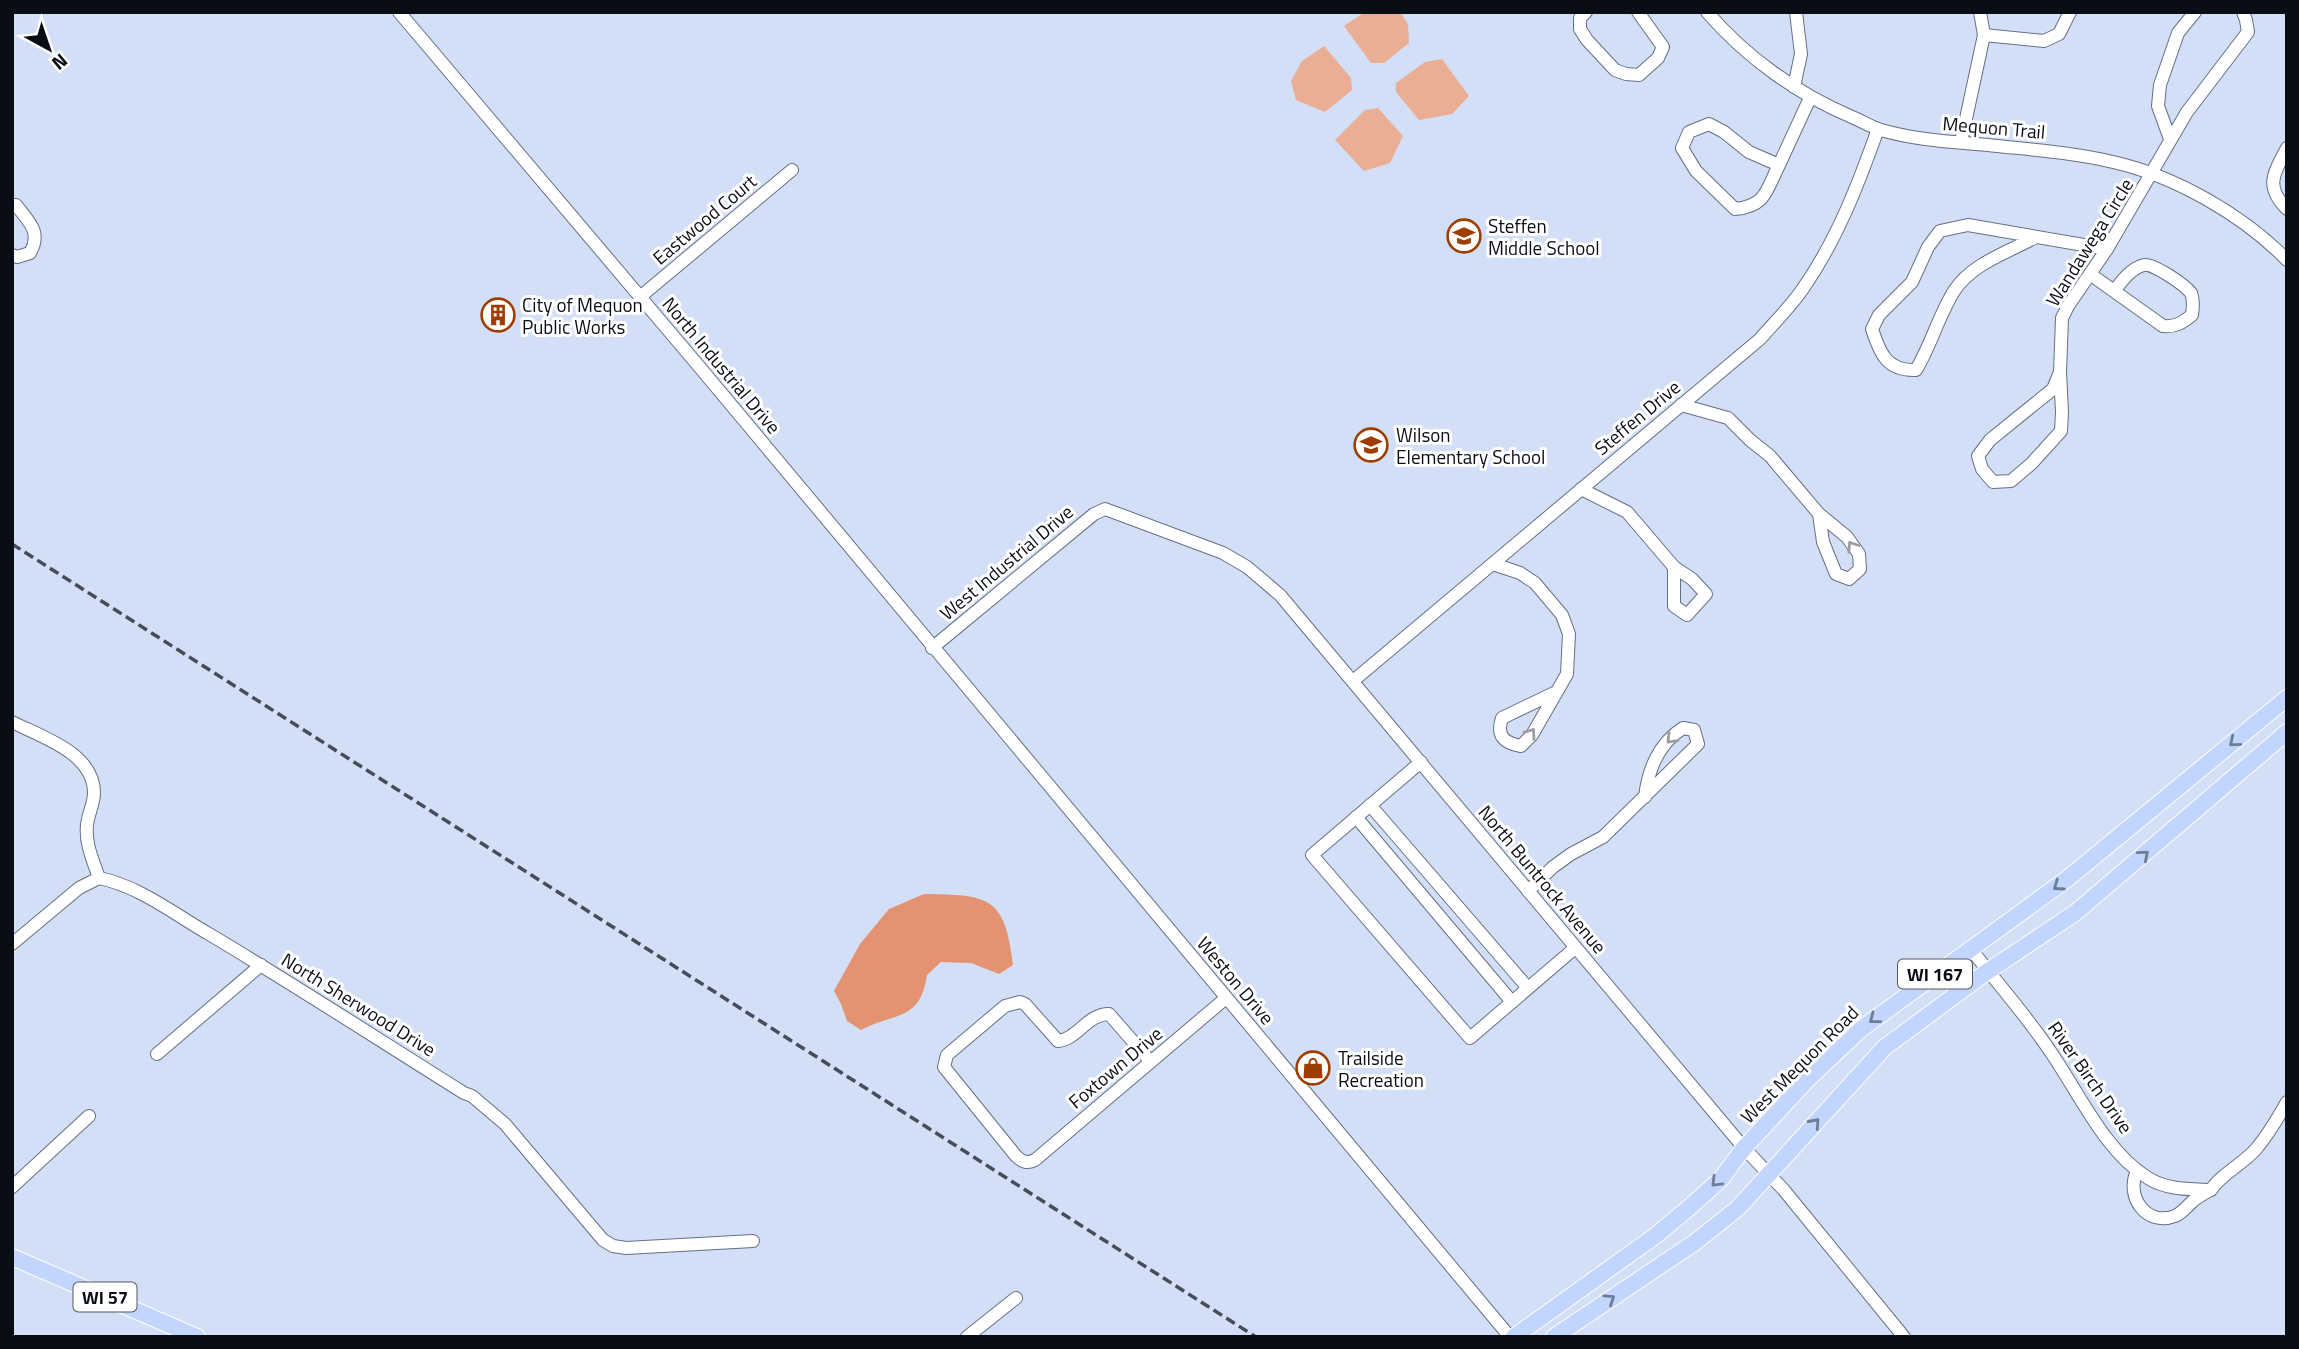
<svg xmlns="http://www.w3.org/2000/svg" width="2299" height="1349" font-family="'Titillium Web',sans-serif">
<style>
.grass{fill:#eaae95}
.water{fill:#e39371}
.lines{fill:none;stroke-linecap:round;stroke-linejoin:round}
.minor-casing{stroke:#657084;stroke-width:14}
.major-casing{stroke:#fff;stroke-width:18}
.minor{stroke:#fff;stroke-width:12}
.major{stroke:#c2d6fd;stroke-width:16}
.rail{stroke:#464c59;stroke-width:3.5;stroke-dasharray:10 5;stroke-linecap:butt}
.oneway{stroke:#9d9ea1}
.oneway2{stroke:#6f7c95}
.labels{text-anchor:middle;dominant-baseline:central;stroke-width:6;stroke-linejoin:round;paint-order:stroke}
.shield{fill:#fff;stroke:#53565b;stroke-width:2}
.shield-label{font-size:18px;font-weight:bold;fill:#090d15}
.street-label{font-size:19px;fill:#090d15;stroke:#fff}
.poi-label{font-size:19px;fill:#090d15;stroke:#fff;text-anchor:start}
</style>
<rect width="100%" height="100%" fill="#d2dff6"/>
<g class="grass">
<path d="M1365 12H1400L1408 24 1409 43 1384 63H1371L1344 26Z"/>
<path d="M1324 46 1351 78 1352 90 1325 112 1296 100 1291 81 1302 61Z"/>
<path d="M1442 59 1469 96 1452 114 1419 120 1396 92V83L1425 62Z"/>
<path d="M1378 108 1403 136 1390 163 1364 171 1335 140 1365 110Z"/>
</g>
<path class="water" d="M924 894C989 895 1005 896 1013 965L999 974 971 963 941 962 927 975C920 1022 895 1012 861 1030L847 1021 841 1004 834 991 860 944 889 909Z"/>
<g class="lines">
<defs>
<g id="minor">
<path d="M399 12 702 370 1510 1337"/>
<path d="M1586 12 1580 18V29L1587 40 1615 70 1626 74 1639 75 1658 58 1663 47 1638 12"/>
<path d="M1707 12C1746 57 1797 94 1852 117 1862 121 1871 127 1881 130 1919 141 1958 142 1997 146 2036 150 2075 153 2113 162 2175 176 2243 215 2287 260"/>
<path d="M1984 35 2044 41 2059 34 2070 12"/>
<path d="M1794 87 1801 54 1796 12"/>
<path d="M2170 139 2158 106 2160 85 2178 33 2195 12"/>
<path d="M1961 142 1984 35 1980 12"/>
<path d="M2287 148C2274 173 2264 186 2287 209"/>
<path d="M1779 165C1766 191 1766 206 1735 209L1696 171 1682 148 1689 132 1709 124 1724 132 1749 152 1779 165 1810 98"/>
<path d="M12 205H16C29 222 42 232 30 253L17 257 12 255"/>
<path d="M2036 237C2009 252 1972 263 1954 291 1939 315 1931 345 1916 370 1887 371 1880 354 1872 329L1879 315 1912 282 1928 247 1940 231 1968 225 2107 249"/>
<path d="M2090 274 2163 326C2176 327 2182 323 2192 315 2193 308 2194 300 2191 293 2185 285 2153 263 2144 265 2131 268 2122 281 2114 291"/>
<path d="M640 297 792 170"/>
<path d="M2060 372 2062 412 2061 431 2032 463 2011 481 1993 482 1982 469 1978 456 1990 440 2053 389 2060 372 2062 318 2068 306 2107 249 2187 112 2248 32 2246 20 2243 12"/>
<path d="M1681 405 1728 418 1750 440 1770 456 1819 514 1847 537 1859 554 1860 569 1849 579 1836 574 1823 542 1819 514"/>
<path d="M1581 489 1627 512 1674 567 1692 579 1706 594 1687 615 1674 606V567"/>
<path d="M1493 564 1520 573 1535 583 1562 615 1569 634 1567 674 1532 735 1521 746C1504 743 1496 736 1502 718L1554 693"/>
<path d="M932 648 1094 514 1105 509 1223 553 1247 567 1280 595 1744 1148 1783 1189 1904 1337"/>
<path d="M1353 681 1760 339C1774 323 1790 307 1802 290 1837 240 1858 185 1878 129"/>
<path d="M12 722C42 737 94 753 94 793 94 804 88 814 87 825 85 844 93 860 99 878 139 886 174 914 209 934 295 985 379 1040 464 1093L472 1096 505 1124 603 1240 613 1246 626 1248 753 1241"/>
<path d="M1421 762 1312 855 1470 1038 1575 948"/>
<path d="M1370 805 1528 988"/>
<path d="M1356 817 1512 1002"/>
<path d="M1528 891 1553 867 1571 854 1603 837 1698 744 1694 730 1683 728C1659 743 1648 770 1645 797"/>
<path d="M12 944 79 888 99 878"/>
<path d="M1971 949C1997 983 2026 1015 2050 1051 2078 1091 2105 1152 2148 1178 2167 1190 2189 1189 2211 1190 2220 1175 2243 1164 2256 1149 2268 1135 2278 1118 2287 1102"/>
<path d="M157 1054 261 965"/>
<path d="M1151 1062 1109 1014C1087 1014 1078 1039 1058 1041L1025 1004 1020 1002 1005 1006 947 1055 944 1067 1016 1156C1023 1162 1026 1164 1035 1160L1226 998"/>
<path d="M2137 1171C2125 1196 2146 1227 2175 1216 2182 1213 2186 1207 2192 1202 2197 1197 2204 1194 2210 1190"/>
<path d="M12 1187 89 1116"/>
<path d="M967 1337 1016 1298"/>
</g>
<g id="major">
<path d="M12 1257 197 1337"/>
<path d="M1514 1337 1655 1236 1691 1206 1721 1179 1744 1148 1806 1081 1861 1029 2067 879 2287 698"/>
<path d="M1554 1337 1694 1243 1738 1208 1885 1047 1988 971 2075 913 2287 732"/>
</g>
</defs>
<use href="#minor" class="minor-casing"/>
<use href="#major" class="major-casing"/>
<use href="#minor" class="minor"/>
<use href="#major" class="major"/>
<path class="rail" d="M12 544 1256 1337"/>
</g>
<defs><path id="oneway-chevron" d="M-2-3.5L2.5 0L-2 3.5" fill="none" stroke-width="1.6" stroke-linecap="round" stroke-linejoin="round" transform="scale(1.75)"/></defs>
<g class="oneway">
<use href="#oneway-chevron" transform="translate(1852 546) rotate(-124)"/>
<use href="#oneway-chevron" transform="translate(1531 733) rotate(-55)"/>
<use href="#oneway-chevron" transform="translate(1671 739) rotate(134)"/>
</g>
<g class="oneway2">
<use href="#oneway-chevron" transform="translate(2234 742) rotate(140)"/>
<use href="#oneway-chevron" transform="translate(2144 855) rotate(-41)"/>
<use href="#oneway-chevron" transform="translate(2058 886) rotate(145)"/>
<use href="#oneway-chevron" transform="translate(1874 1019) rotate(142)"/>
<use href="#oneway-chevron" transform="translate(1815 1123) rotate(-48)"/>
<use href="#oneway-chevron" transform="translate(1716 1182) rotate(135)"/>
<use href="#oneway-chevron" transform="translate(1610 1299) rotate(-34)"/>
</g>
<defs>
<symbol id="school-ring" viewBox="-11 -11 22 22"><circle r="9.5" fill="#fff" stroke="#9f3d00" stroke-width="1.5"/><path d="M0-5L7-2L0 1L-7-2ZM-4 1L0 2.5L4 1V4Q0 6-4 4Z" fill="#9f3d00"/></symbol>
<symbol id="building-ring" viewBox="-11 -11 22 22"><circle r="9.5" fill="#fff" stroke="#9f3d00" stroke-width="1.5"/><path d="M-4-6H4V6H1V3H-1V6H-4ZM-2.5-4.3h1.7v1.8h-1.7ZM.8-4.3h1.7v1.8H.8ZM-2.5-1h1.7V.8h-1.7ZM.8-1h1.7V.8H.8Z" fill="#9f3d00"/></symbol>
<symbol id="shop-ring" viewBox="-11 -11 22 22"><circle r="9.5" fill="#fff" stroke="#9f3d00" stroke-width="1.5"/><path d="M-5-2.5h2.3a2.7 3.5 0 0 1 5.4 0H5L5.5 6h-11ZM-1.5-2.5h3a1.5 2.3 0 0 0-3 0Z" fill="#9f3d00"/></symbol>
</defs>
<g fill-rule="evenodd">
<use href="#school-ring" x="1445" y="217" width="38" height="38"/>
<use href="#building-ring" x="479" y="296" width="38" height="38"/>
<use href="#school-ring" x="1352" y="426" width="38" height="38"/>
<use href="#shop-ring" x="1294" y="1049" width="38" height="38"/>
</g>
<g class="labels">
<g class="shield">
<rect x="1898" y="959.5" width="74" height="29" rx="5"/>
<rect x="73.5" y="1282.5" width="63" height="29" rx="5"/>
</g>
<g class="shield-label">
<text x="1935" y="974">WI 167</text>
<text x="105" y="1297">WI 57</text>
</g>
<g class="street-label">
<text transform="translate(1994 127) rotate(5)">Mequon Trail</text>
<text transform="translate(704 219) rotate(-40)">Eastwood Court</text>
<text transform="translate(2089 242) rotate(-58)">Wandawega Circle</text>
<text transform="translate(722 365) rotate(50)">North Industrial Drive</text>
<text transform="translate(1637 417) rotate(-40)">Steffen Drive</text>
<text transform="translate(1006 562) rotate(-40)">West Industrial Drive</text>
<text transform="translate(1543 879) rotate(50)">North Buntrock Avenue</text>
<text transform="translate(1236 980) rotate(50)">Weston Drive</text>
<text transform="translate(359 1004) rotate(32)">North Sherwood Drive</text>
<text transform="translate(1799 1064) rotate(-45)">West Mequon Road</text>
<text transform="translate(1115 1067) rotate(-40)">Foxtown Drive</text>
<text transform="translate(2091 1077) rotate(55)">River Birch Drive</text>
</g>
<g class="poi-label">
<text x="1488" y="225">Steffen<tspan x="1488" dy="22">Middle School</tspan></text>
<text x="522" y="304">City of Mequon<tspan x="522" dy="22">Public Works</tspan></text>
<text x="1396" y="434">Wilson<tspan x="1396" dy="22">Elementary School</tspan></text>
<text x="1338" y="1057">Trailside<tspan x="1338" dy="22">Recreation</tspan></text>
</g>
</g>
<rect width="2299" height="1349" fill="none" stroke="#090d15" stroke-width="28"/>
<g transform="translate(49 49) rotate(140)" stroke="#ffffff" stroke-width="5" paint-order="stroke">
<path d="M0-5L12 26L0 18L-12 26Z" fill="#090d15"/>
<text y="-10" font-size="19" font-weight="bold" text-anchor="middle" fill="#090d15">N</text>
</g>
</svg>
